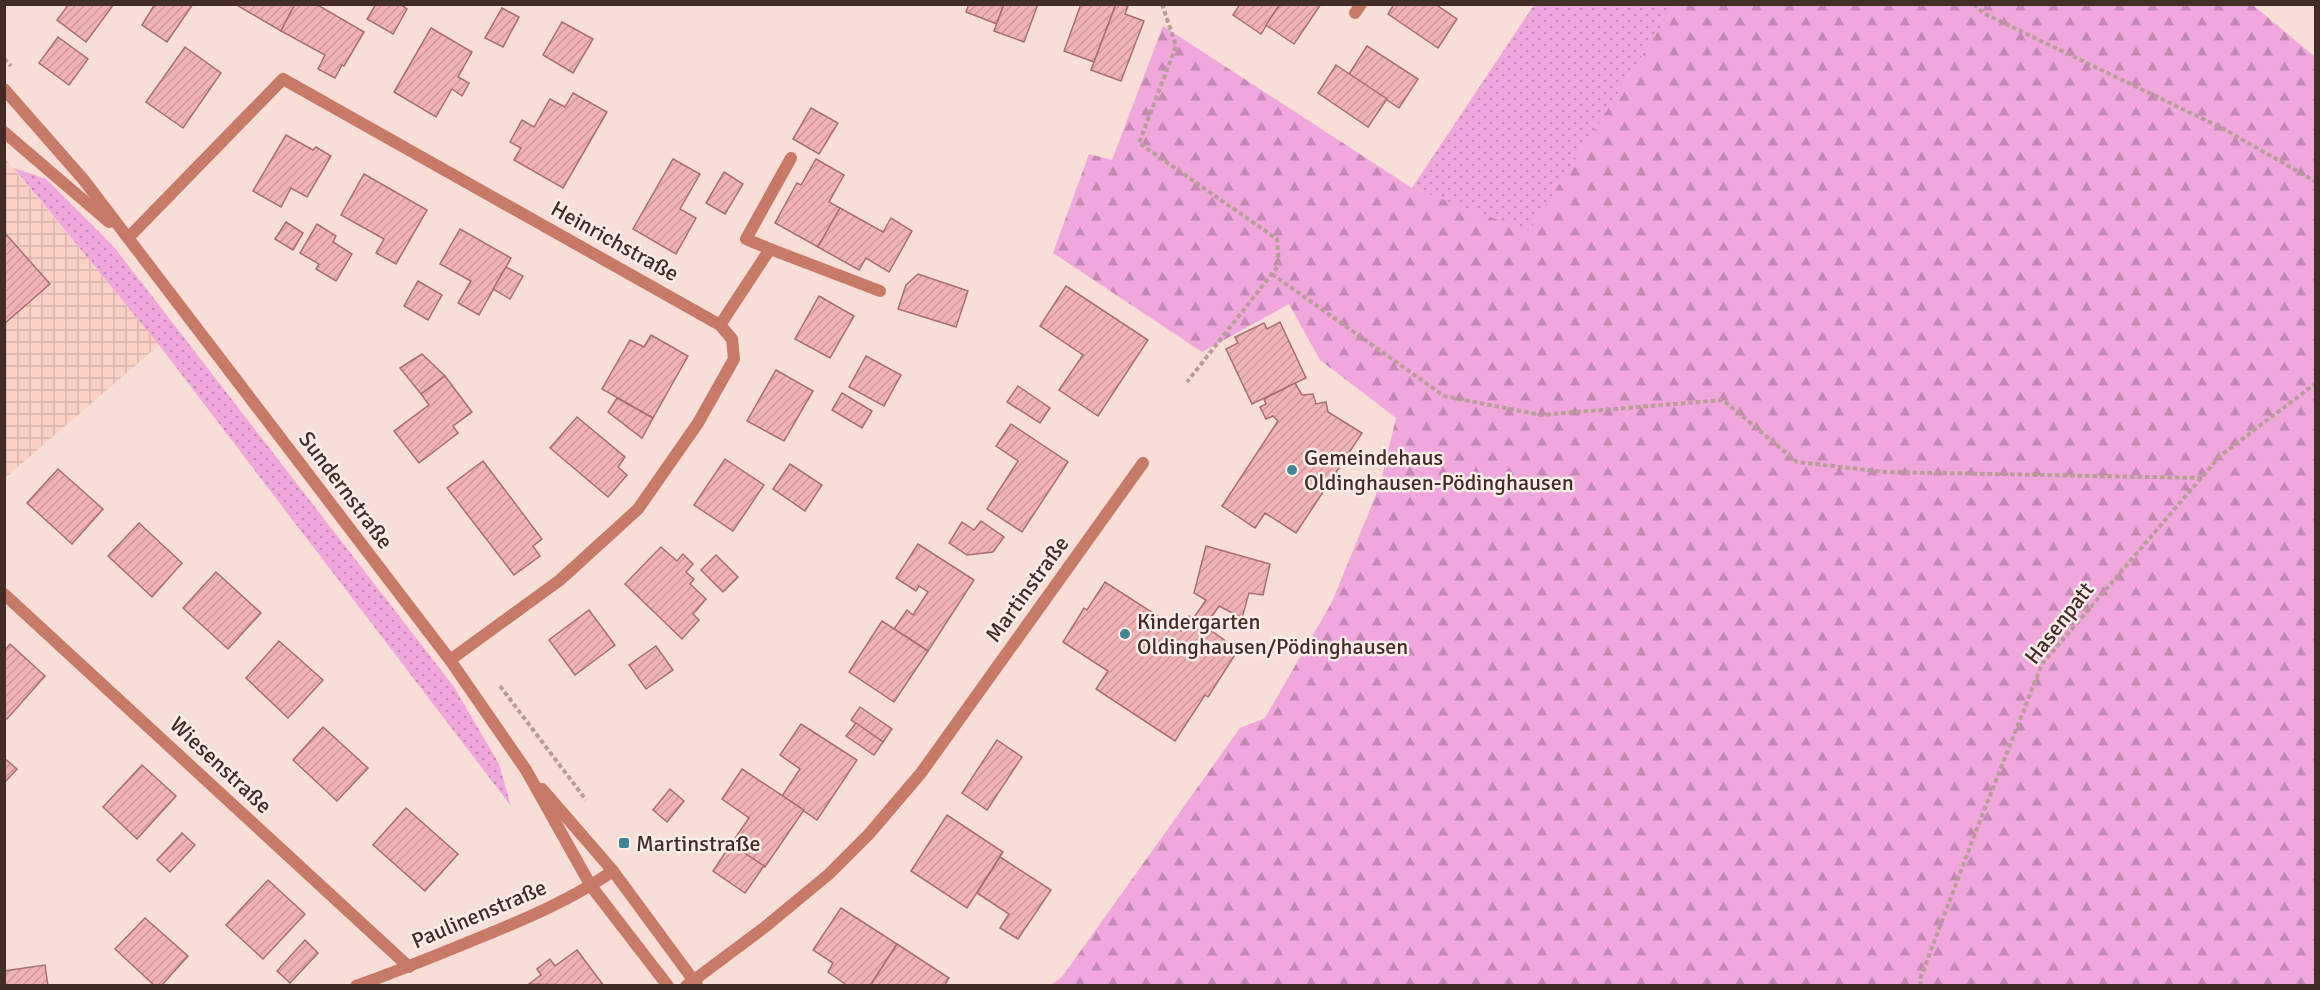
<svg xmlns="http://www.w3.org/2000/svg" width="2320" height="990" font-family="Signika,sans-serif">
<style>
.industrial{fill:url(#industrial-grid)}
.grass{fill:url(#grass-dots)}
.forest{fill:url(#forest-firs)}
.building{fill:url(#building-hatch);stroke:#a76e71;stroke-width:1.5}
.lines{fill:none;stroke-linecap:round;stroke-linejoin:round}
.path{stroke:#b69d97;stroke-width:4;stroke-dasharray:4.5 3;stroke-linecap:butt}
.service{stroke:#c77a66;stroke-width:12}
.minor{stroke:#c77a66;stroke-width:12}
.poi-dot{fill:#428595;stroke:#fbeeeb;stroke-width:2}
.labels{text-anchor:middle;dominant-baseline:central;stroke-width:5;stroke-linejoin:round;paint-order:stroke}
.street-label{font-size:22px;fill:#432c26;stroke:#fbeeeb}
.poi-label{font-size:22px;fill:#432c26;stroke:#fbeeeb;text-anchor:start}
</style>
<defs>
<pattern id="industrial-grid" width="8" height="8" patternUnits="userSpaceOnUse" patternTransform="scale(1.5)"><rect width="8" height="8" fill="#fbd1c6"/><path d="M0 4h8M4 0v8" fill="none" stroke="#d8b4aa"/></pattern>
<pattern id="grass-dots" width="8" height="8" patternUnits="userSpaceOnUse" patternTransform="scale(1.5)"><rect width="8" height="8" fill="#f0a7de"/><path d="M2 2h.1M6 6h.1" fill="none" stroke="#c488b4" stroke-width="1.8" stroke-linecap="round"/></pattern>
<pattern id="forest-firs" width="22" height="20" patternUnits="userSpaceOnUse" patternTransform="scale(1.5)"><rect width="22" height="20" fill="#f0a7de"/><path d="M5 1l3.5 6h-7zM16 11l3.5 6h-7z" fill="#c488b4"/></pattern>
<pattern id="building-hatch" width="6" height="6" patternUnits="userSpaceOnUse" patternTransform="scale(1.5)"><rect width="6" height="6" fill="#f0b2b4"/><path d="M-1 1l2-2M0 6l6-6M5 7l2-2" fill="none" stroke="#cf999b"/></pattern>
</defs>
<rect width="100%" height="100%" fill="#f7ded7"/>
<path class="industrial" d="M4 157 159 345 5 478H4Z"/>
<g class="grass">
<path d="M1534 5H1675L1529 232 1412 188Z"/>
<path d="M14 168 46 179 114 247 454 687 499 764 511 806 159 345Z"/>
</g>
<path class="forest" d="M1675 5H2253L2315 57V985H1050L1062 977 1240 728 1265 718 1332 602 1380 485 1396 418 1320 360 1289 304 1202 352 1053 253 1089 154 1112 160 1163 26 1412 188 1529 231Z"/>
<g class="building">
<path d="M69 4H114L86 42 57 20Z"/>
<path d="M155 4H193L167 42 142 25Z"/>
<path d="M235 4H295L281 31Z"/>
<path d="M295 4H316L364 32 344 66 342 65 335 78 318 69 325 55 281 31Z"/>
<path d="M376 4H400L407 9 393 34 367 19Z"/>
<path d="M969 4H1004L997 24 966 12Z"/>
<path d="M1004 4H1038L1024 42 994 31Z"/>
<path d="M1081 4H1116L1094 62 1064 51Z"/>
<path d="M1116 4 1128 6 1125 14 1144 21 1121 81 1091 70Z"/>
<path d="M1240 4H1280L1261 34 1233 15Z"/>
<path d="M1280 4H1321L1294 44 1266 25Z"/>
<path d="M1394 4H1435L1457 19 1438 48 1388 14Z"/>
<path d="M502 8 519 17 503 47 485 38Z"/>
<path d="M562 22 593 39 573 73 543 55Z"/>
<path d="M431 28 472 52 458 77 469 83 462 96 452 89 436 117 394 92Z"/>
<path d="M58 37 88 59 69 85 39 63Z"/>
<path d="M1367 46 1418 79 1399 108 1349 74Z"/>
<path d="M185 47 221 73 183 128 146 102Z"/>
<path d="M1336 65 1387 99 1368 127 1318 93Z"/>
<path d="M573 93 607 112 563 188 514 160 521 148 510 142 522 120 534 127 550 99 565 107Z"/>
<path d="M811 108 838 123 819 154 793 139Z"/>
<path d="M286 135 313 150 316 147 331 156 307 197 291 188 281 207 253 191Z"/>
<path d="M673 159 700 174 680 209 696 218 676 254 633 229Z"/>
<path d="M816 159 844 175 829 202 840 208 818 247 775 223 797 183 801 185Z"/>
<path d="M724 172 743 184 725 214 706 203Z"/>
<path d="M364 174 427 210 396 264 376 253 384 239 341 215Z"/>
<path d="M840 208 883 232 891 218 912 231 889 272 866 258 859 270 818 247Z"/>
<path d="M286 222 303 233 293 250 275 239Z"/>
<path d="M317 224 336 236 333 242 352 254 336 281 316 269 319 264 300 253Z"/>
<path d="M460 229 511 258 479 315 458 303 471 281 440 264Z"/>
<path d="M4 232 50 284 4 324Z"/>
<path d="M506 267 523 276 510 299 493 289Z"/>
<path d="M918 274 968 291 956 327 898 309 906 285Z"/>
<path d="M418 281 442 295 428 320 404 306Z"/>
<path d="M1066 286 1148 340 1098 416 1059 390 1083 355 1040 326Z"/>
<path d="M819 296 854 316 830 358 795 339Z"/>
<path d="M1280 322 1306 378 1252 404 1226 349 1238 343 1235 337 1264 323 1267 329Z"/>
<path d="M651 335 688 356 653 418 602 389 630 340 644 347Z"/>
<path d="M422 354 445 376 421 394 400 368Z"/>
<path d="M866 356 901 375 884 406 849 387Z"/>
<path d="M776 370 813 391 784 441 747 421Z"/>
<path d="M445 376 472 412 453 426 458 433 419 463 394 431 429 405 421 394Z"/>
<path d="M1295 383 1302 395 1313 394 1316 404 1326 402 1328 412 1362 433 1296 533 1265 513 1255 528 1222 506 1278 421 1273 416 1266 419 1260 407 1266 404 1264 399Z"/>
<path d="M1018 386 1050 408 1040 423 1007 402Z"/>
<path d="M842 393 872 411 862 428 832 410Z"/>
<path d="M617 398 653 418 642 438 608 412Z"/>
<path d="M577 417 625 457 618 467 627 475 608 497 550 448Z"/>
<path d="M1011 424 1068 462 1022 532 987 509 1018 461 996 446Z"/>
<path d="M725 459 764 485 733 531 694 505Z"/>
<path d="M483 461 542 539 533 546 540 556 514 575 447 488Z"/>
<path d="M790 464 822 485 805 511 773 489Z"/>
<path d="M58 469 103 509 72 544 27 503Z"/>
<path d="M981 521 1004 537 993 552 967 555 949 543 962 522 974 530Z"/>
<path d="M139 523 182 563 152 597 108 556Z"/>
<path d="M918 544 974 580 928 651 894 629 907 610 913 615 928 592 919 586 916 591 896 578Z"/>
<path d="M1206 546 1270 564 1263 595 1249 593 1242 618 1219 606 1205 626 1238 650 1208 697 1205 695 1175 741 1096 689 1108 671 1063 642 1084 608 1087 610 1105 582 1181 631 1189 616 1193 619 1206 600 1194 593Z"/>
<path d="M661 547 677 561 683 554 693 564 686 572 694 579 690 584 706 599 693 614 699 620 682 639 625 584Z"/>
<path d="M716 555 738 577 723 592 701 570Z"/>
<path d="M216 572 261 613 228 649 183 608Z"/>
<path d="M589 610 615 645 575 675 549 640Z"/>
<path d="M882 621 928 651 894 702 849 672Z"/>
<path d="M279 641 323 680 288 718 246 678Z"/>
<path d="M10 644 45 676 7 719 4 718V651Z"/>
<path d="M656 646 673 670 646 689 629 665Z"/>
<path d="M860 707 892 729 883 742 851 720Z"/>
<path d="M856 723 883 742 874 755 846 736Z"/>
<path d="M801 724 857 760 817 820 782 796 800 769 780 755Z"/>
<path d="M323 727 368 768 337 801 293 760Z"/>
<path d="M997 740 1022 757 987 810 962 793Z"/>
<path d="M4 758 17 769 4 783Z"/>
<path d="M142 765 176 796 137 839 103 807Z"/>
<path d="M742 769 804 810 765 867 731 844 749 818 722 799Z"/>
<path d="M670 789 684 801 667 822 653 810Z"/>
<path d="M406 808 458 854 425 891 373 845Z"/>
<path d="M947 815 1003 852 967 908 911 871Z"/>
<path d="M182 833 195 845 170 872 157 860Z"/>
<path d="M731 844 764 866 745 893 713 871Z"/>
<path d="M1000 857 1051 890 1018 939 1000 928 1009 914 977 893Z"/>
<path d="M268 880 305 914 263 959 226 925Z"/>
<path d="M841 908 897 944 870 986H848L828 972 833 963 813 950Z"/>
<path d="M145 918 188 956 161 986H155L115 949Z"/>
<path d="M305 940 318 953 290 983 277 971Z"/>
<path d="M897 944 949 978 944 986H870Z"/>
<path d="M577 950 604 986 529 984 541 975 537 969 550 959 555 966Z"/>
<path d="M45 965 48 986H4V971Z"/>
</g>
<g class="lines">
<g class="path">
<path d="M1162 4 1176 46 1139 143 1277 239 1279 265 1187 382"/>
<path d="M1974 4 1983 13 2224 129 2316 182"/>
<path d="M4 59 11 66"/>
<path d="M1272 274 1444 396 1541 415 1723 400 1797 462 1885 472 2202 478"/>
<path d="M500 686 586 800"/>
<path d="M1921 986 1920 979 1976 831 2042 664 2220 456 2316 383"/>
</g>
<g class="service">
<path d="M770 249 746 239 791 158"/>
<path d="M720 325 770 249 880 291"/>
</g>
<g class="minor">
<path d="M1355 13 1361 4"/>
<path d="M4 89 83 179 450 660 526 770 591 886 668 986"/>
<path d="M4 132 109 222"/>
<path d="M128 238 283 79 720 325 732 339 734 359 698 423 638 509 560 580 450 660"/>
<path d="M4 594 409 967"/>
<path d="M542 789 613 871 697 985"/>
<path d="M356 986C398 971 440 954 481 937 528 918 572 899 613 871"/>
<path d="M686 986 765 927 829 874 869 834 921 773 1143 463"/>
</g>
</g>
<g class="poi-dot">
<circle cx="1292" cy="470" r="6"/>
<circle cx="1125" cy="634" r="6"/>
<rect x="618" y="837" width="12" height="12" rx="3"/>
</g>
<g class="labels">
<g class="street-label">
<text transform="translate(615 241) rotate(29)">Heinrichstraße</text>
<text transform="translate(346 490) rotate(53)">Sundernstraße</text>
<text transform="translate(1027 589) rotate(-54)">Martinstraße</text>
<text transform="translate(2059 623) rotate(-52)">Hasenpatt</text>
<text transform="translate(221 765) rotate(43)">Wiesenstraße</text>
<text transform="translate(479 914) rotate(-23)">Paulinenstraße</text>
</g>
<g class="poi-label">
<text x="1304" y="457">Gemeindehaus<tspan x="1304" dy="25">Oldinghausen-Pödinghausen</tspan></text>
<text x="1137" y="621">Kindergarten<tspan x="1137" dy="25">Oldinghausen/Pödinghausen</tspan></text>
<text x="636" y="843">Martinstraße</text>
</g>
</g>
<rect width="2320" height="990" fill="none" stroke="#432c26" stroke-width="12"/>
</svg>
